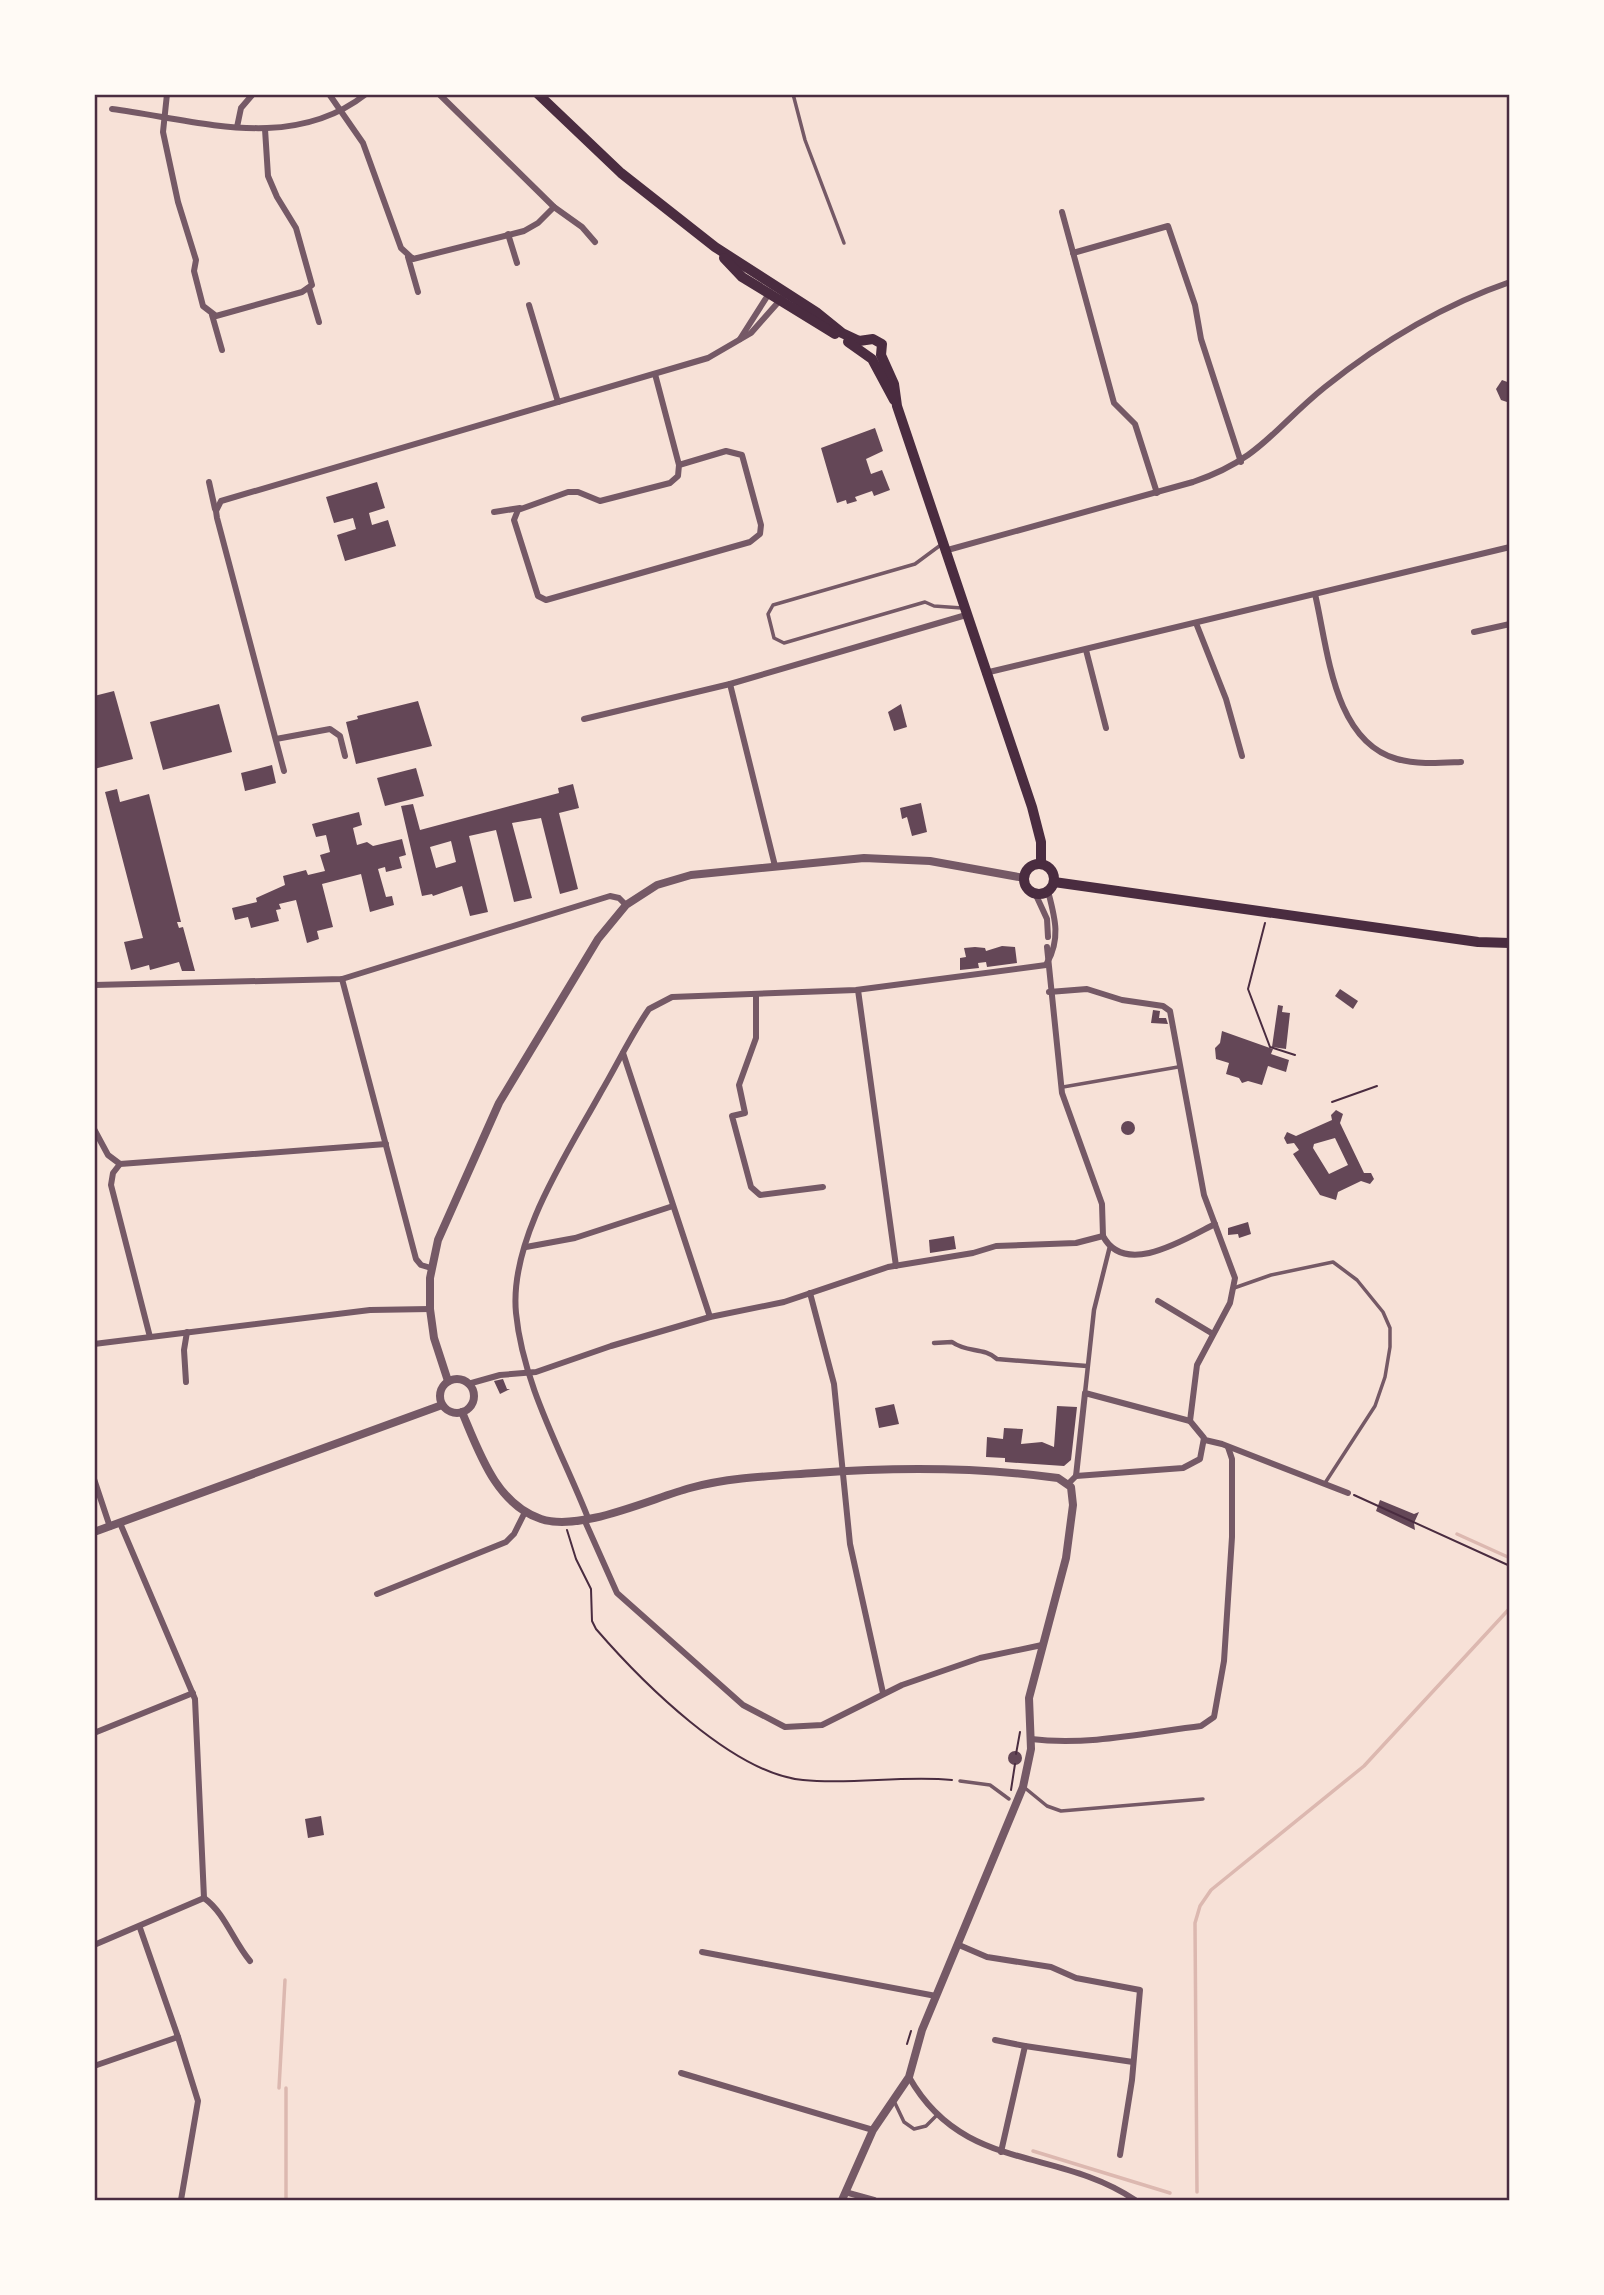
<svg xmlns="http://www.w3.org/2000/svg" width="1604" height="2295" font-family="'Fira Sans',sans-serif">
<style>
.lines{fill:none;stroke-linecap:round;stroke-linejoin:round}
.stream{stroke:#dcb8b0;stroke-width:3.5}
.building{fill:#644757;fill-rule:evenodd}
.path{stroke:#4a2c40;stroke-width:2}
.service{stroke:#755966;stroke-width:3.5}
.pedestrian{stroke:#755966;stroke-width:4.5}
.minor{stroke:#755966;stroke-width:6}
.tertiary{stroke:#755966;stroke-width:8}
.primary{stroke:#4a2c40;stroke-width:10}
.neatline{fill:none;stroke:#4a2c40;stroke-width:2.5}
</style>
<rect width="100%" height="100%" fill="#f7e1d7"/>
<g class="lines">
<g class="stream">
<path d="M1457 1534 1510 1558"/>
<path d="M279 2088 285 1980"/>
<path d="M1033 2151 1170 2193"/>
<path d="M1197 2192 1195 1923 1200 1906 1211 1890 1364 1766 1510 1608"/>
<path d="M286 2200V2088"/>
</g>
</g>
<g class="building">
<path d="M1502 380 1510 383V403L1501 400 1496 389Z"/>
<path d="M875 428 883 451 866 459 871 474 882 470 890 490 874 496 872 491 855 497 857 501 847 504 846 500 837 503 821 448Z"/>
<path d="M377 482 385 508 369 513 372 525 388 520 396 546 345 561 337 535 356 529 353 518 334 523 326 497Z"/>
<path d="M114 691 133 759 94 769V696Z"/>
<path d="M418 701 432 746 356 764 346 722 358 719 357 716Z"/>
<path d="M219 704 232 752 163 770 150 722Z"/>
<path d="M901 704 907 727 894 731 888 712Z"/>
<path d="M272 765 276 783 245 791 241 773Z"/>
<path d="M416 768 424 796 385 806 377 778Z"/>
<path d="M573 784 579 808 559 813 578 889 560 894 541 818 512 823 532 898 514 902 496 830 469 836 488 912 470 916 462 886 433 896 432 894 422 896 401 806 413 804 420 830 559 793 558 788ZM451 841 456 862 436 868 430 847Z"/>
<path d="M117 789 120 802 149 794 181 922H177L179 928 183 927 195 971H182L179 962 150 970 149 965 131 970 124 942 143 938 105 792Z"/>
<path d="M921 803 927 832 912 836 907 817 902 819 900 808Z"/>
<path d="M359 812 362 825 353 828 357 845 367 842 373 846 402 839 406 855 399 857 402 868 386 872 385 867 378 869 386 897 392 896 394 905 370 912 361 874 322 884 333 927 317 931 319 939 307 943 296 900 279 904 281 909 276 910 279 921 251 928 248 917 235 920 232 908 257 902 256 898 285 885 283 876 306 870 308 875 325 871 320 855 330 852 326 835 316 837 312 824Z"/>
<path d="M1002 946 1015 947 1017 963 987 967 986 962 978 963 979 968 960 970V958L966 957 964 948 975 947 985 948 986 951Z"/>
<path d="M1340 989 1358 1001 1353 1009 1335 996Z"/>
<path d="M1278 1005 1283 1006 1282 1012 1290 1013 1286 1049 1272 1047Z"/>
<path d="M1153 1010 1160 1011 1159 1018H1166L1168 1024 1151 1023Z"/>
<path d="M1222 1031 1273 1049 1271 1054 1289 1060 1286 1072 1268 1066 1262 1085 1248 1081 1242 1083 1239 1078 1226 1074 1229 1063 1216 1059 1215 1048 1220 1043Z"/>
<path d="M1336 1110 1343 1114 1340 1123 1364 1173H1371L1374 1179 1370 1184 1361 1181 1338 1192 1336 1200 1320 1195 1293 1154 1299 1150 1294 1143 1287 1144 1284 1138 1287 1132 1296 1136 1332 1120 1331 1115ZM1335 1138 1348 1165 1329 1174 1313 1148 1314 1144Z"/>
<circle cx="1128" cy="1128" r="7"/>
<path d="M1248 1222 1251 1234 1239 1238 1238 1234 1228 1235V1228Z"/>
<path d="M954 1236 956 1249 930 1253 929 1240Z"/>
<path d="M503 1379 507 1389H510L500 1394 494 1381Z"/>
<path d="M894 1404 899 1424 879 1428 875 1408Z"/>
<path d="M1057 1406 1077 1407 1071 1460 1064 1466 1005 1462V1458L986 1457 987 1437 1003 1439 1004 1428 1023 1429 1021 1444 1042 1442 1054 1447Z"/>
<path d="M1380 1500 1414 1514 1419 1512 1414 1523 1415 1530 1376 1511Z"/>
<circle cx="1015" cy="1758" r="7"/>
<path d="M321 1816 324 1835 308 1838 305 1819Z"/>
</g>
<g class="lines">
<g class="path">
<path d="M1265 923 1248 989 1270 1047 1295 1055"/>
<path d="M1332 1102 1377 1086"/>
<path d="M1354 1495 1510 1566"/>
<path d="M567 1530 576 1559 591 1589 592 1621 596 1629C641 1681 733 1774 803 1780 852 1785 903 1775 952 1780"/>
<path d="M1016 1754 1020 1732"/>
<path d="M1011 1790 1015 1764"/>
<path d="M907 2044 911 2031"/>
</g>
<g class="service">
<path d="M793 94 805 140 844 243"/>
<path d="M942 544 915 564 773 605 768 614 774 638 784 643 925 602 934 606 962 608"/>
<path d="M1063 1087 1178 1067"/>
<path d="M1234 1288 1271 1275 1333 1262 1357 1280 1383 1312 1390 1328V1347L1385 1377 1375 1406 1325 1483"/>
<path d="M960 1781 990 1785 1009 1799"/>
<path d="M1025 1788 1047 1806 1061 1811 1203 1799"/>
<path d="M895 2103 904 2122 914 2129 926 2126 937 2115"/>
</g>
<g class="pedestrian">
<path d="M934 1343 952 1342C967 1353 984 1347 997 1359L1087 1366"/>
<path d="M1085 1393 1094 1310 1110 1246"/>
</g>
<g class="minor">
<path d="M167 94 163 132 178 202 196 260 194 271 203 306 216 316 302 292 312 285 296 228 277 197 268 176 265 129"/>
<path d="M329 94 363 143 401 248 413 259 524 231 538 223 554 207 439 94"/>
<path d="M112 109C197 120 291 153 366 94"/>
<path d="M237 127 241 108 253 94"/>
<path d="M554 207 582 227 595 242"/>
<path d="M1062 212 1114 403 1135 424 1157 493"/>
<path d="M508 234 517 263"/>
<path d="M1073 253 1168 226 1195 305 1201 339 1241 462"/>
<path d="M408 257 418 292"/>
<path d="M309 288 319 322"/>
<path d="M529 305 558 402"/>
<path d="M212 315 222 350"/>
<path d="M740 339 770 292"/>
<path d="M655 374 679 465 726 451 742 455 761 525 760 534 750 542 546 600 538 596 514 520 518 510 568 492H578L600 501 670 483 678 476 679 465"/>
<path d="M209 482 215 509"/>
<path d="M494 512 520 508"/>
<path d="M944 551 1193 482C1261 459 1274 428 1325 387 1380 343 1443 305 1510 282"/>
<path d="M1315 594C1328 649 1333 741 1397 759 1418 765 1440 763 1461 762"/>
<path d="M1196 623 1226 699 1242 756"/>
<path d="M1474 632 1510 624"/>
<path d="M1086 650 1106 728"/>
<path d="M985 673 1510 547"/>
<path d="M730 684 966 615"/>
<path d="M584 719 730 684 775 866"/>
<path d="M276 739 330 729 340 736 345 756"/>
<path d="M284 771 217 518 216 511 221 501 708 358 751 333 782 298"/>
<path d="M1035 893 1047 919 1048 937"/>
<path d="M1047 947 1062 1093 1102 1204 1103 1236"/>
<path d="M1047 963C1061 938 1055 918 1048 891"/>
<path d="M342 979 416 1259 421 1265 431 1268"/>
<path d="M94 985 342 979 610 896 619 898 626 905"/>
<path d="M858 990 896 1266"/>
<path d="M1049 992 1087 989 1122 1000 1163 1006 1170 1011 1204 1195 1235 1278 1230 1303 1197 1365 1190 1421 1204 1438 1200 1459 1183 1468 1076 1476"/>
<path d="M756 995V1038L739 1085 745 1113 732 1116 751 1187 760 1195 823 1187"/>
<path d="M623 1053 710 1317"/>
<path d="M94 1129 108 1155 120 1164"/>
<path d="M1103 1236C1125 1278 1187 1238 1215 1224"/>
<path d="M526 1247 575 1238 673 1206"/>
<path d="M810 1293 834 1384 850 1544 883 1693"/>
<path d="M1158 1301 1213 1334"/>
<path d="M150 1337 111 1185 113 1173 120 1164 386 1144"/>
<path d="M94 1344 370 1310 430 1309"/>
<path d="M186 1382 184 1350 187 1332"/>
<path d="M468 1384 500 1375 536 1372 611 1346 710 1317 784 1302 888 1267 973 1253 996 1246 1076 1243 1103 1236"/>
<path d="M1205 1440 1222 1444 1348 1493"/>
<path d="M94 1479 110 1527"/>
<path d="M1068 1484 1076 1476 1085 1393 1190 1421"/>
<path d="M588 1518C562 1452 523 1385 516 1313 509 1240 567 1154 601 1092 617 1065 631 1035 649 1009L672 997 856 990 1046 965"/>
<path d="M584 1519 617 1593 743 1705 785 1727 822 1725 902 1685 980 1658 1042 1645"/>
<path d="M120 1523 195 1699 204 1898C225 1913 233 1941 250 1961"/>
<path d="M377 1594 506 1542 514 1534 525 1512"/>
<path d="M94 1733 193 1693"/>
<path d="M1031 1739C1087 1746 1145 1733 1201 1726L1214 1717 1224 1661 1232 1537V1459L1228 1447"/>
<path d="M94 1945 204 1898"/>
<path d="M959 1945 987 1957 1051 1967 1076 1978 1140 1990 1132 2080 1120 2155"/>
<path d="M702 1952 936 1996"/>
<path d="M178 2037 198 2101 181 2200"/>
<path d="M995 2040 1025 2046 1001 2152"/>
<path d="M1025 2046 1133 2062"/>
<path d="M94 2066 178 2037 140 1928"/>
<path d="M681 2073 873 2130"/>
<path d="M909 2077C963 2173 1057 2147 1135 2200"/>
<path d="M845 2192 874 2200"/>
</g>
<g class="tertiary">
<circle cx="457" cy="1396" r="17"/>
<path d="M448 1381 434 1338 430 1309V1278L438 1240 499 1103 598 939 626 905 657 885 691 875 864 858 930 861 1024 878"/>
<path d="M462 1412C479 1452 496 1504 541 1519 580 1532 650 1499 690 1488 731 1477 773 1476 815 1473 896 1467 978 1467 1058 1478L1071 1487 1073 1505 1066 1558 1029 1698 1031 1749 1023 1787 922 2030 909 2077 873 2130 842 2200"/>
<path d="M94 1532 442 1405"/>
</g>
<g class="primary">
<path d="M538 94 621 173 715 247 816 312 842 333 859 341 873 339 882 344 881 355 894 384 897 406 1032 807 1041 842V864"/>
<path d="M724 258 742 277 835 334"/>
<path d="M848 342 872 359 894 400"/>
<circle cx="1039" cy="879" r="15"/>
<path d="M1054 882 1478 942 1510 943"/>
</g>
</g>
<rect width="1604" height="2295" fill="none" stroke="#fffaf5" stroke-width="192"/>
<rect x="96" y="96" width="1412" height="2103" class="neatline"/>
</svg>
